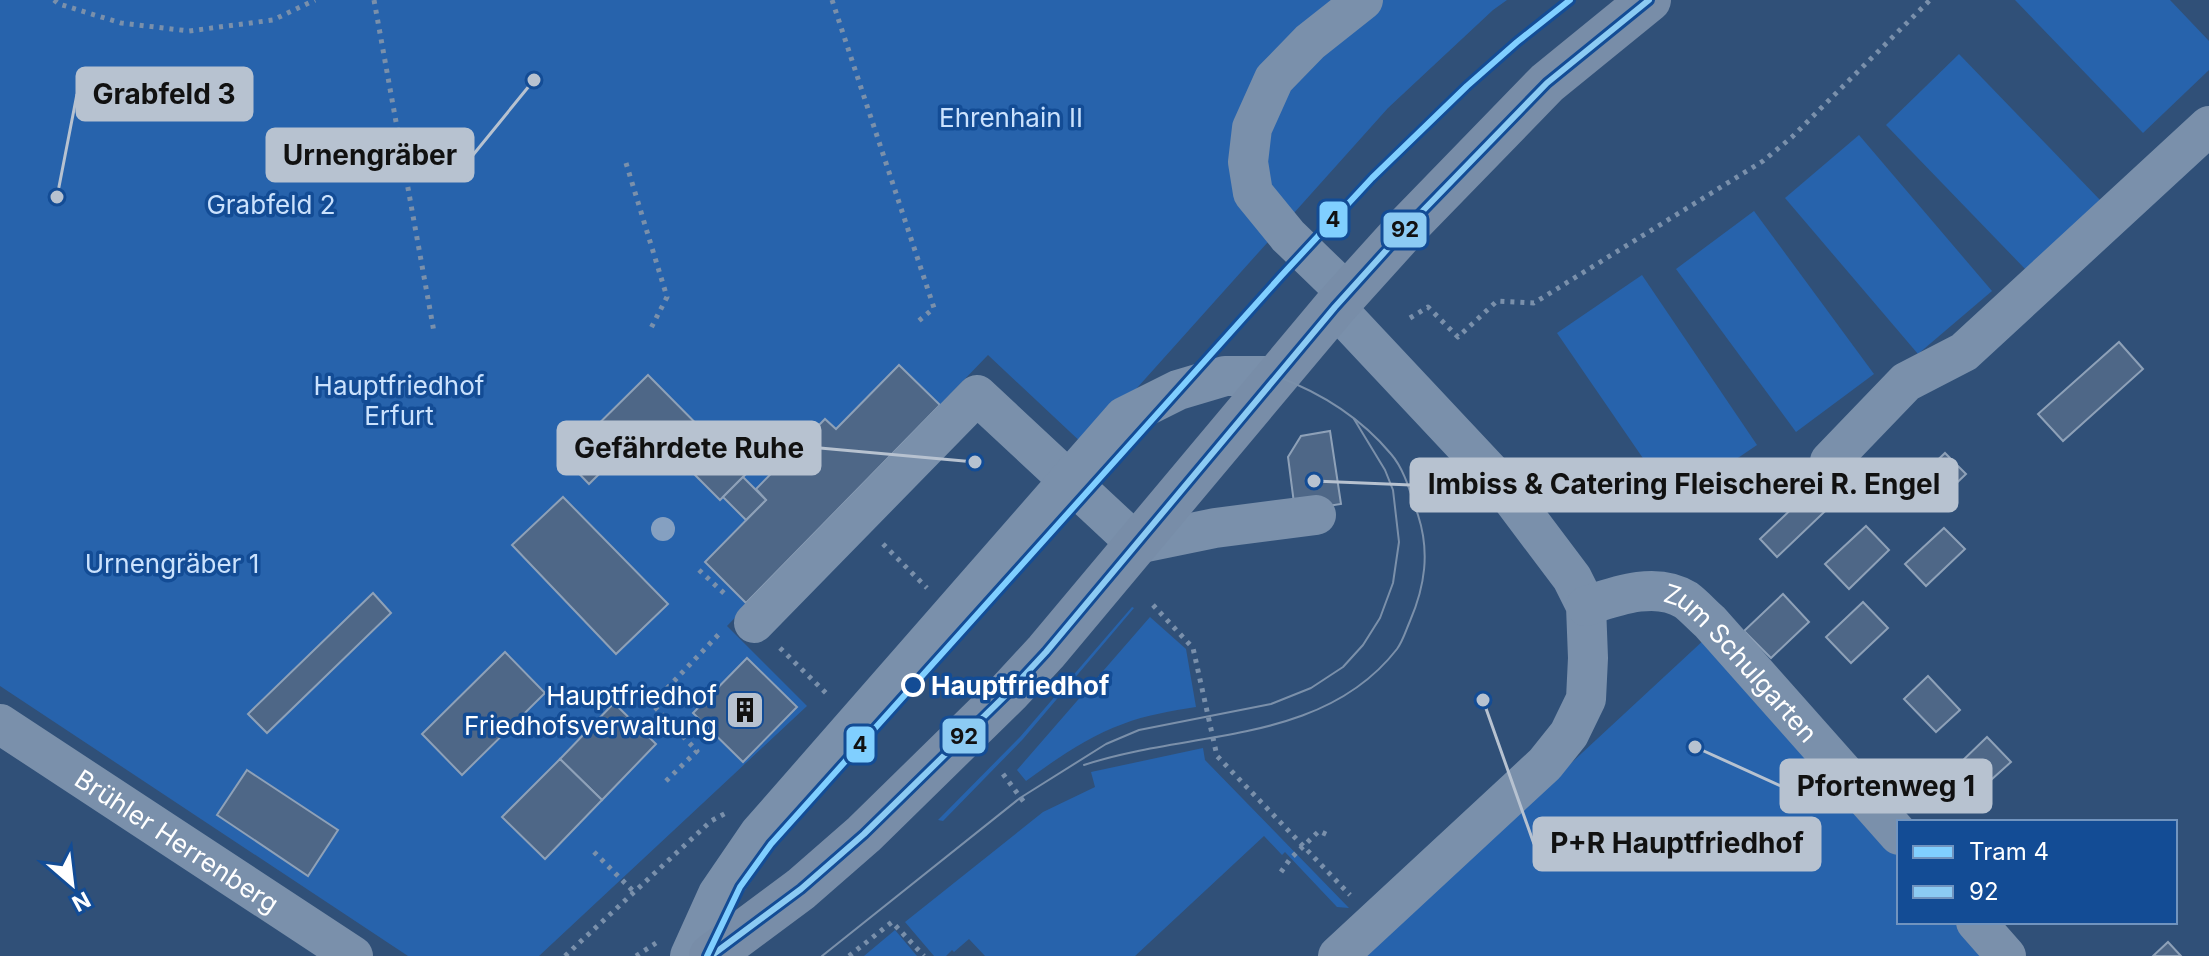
<svg xmlns="http://www.w3.org/2000/svg" width="2209" height="956" font-family="Inter,sans-serif">
<style>
.green{fill:#2763ac}
.building{fill:#4e6787;stroke:#8ea1b8;stroke-width:2}
.lines{fill:none;stroke-linecap:round;stroke-linejoin:round}
.path{stroke:#7a90ab;stroke-width:5;stroke-dasharray:4 6;stroke-linecap:butt}
.minor{stroke:#7a90ab;stroke-width:40}
.major{stroke:#788da8;stroke-width:44}
.tram{stroke:#7b90aa;stroke-width:2}
.bus-1-casing{stroke:#134c95;stroke-width:12}
.bus-1{stroke:#8ccbf3;stroke-width:6}
.tram-1-casing{stroke:#134c95;stroke-width:12}
.tram-1{stroke:#80cfff;stroke-width:6}
.tree{fill:#85a0c1}
.stop-dot{fill:#134c95;stroke:#fff;stroke-width:4}
.labels{text-anchor:middle;dominant-baseline:central;stroke-width:7;stroke-linejoin:round;paint-order:stroke}
.park-label{font-size:26px;fill:#cbe2fd;stroke:#134c95}
.street-label{font-size:26px;fill:#fff;stroke:#134c95}
.stop-label{font-size:26px;font-weight:bold;fill:#fff;stroke:#134c95;text-anchor:start}
.poi-label{font-size:26px;fill:#fff;stroke:#134c95;text-anchor:end}
.leader{fill:none;stroke:#b7c2d0;stroke-width:3}
.callout-dot{fill:#b7c2d0;stroke:#134c95;stroke-width:3}
.callout{fill:#b7c2d0;stroke:#b7c2d0;stroke-width:3}
.callout-label{font-size:28px;text-anchor:middle;font-weight:bold;fill:#111}
.line-badge{stroke:#134c95;stroke-width:3}
.pale-badge-label{font-size:22px;text-anchor:middle;font-weight:bold;fill:#111}
</style>
<rect width="100%" height="100%" fill="#305078"/>
<g class="green">
<path d="M0 0H1507L1493 10 1388 108 1085 446 988 355 727 626 807 706 539 956H408L0 686Z"/>
<path d="M2015 0H2170L2209 41V70L2143 133Z"/>
<path d="M1959 54 2101 201 2028 272 1886 125Z"/>
<path d="M1859 135 1992 291 1918 354 1785 198Z"/>
<path d="M1754 211 1874 374 1796 432 1676 269Z"/>
<path d="M1642 275 1757 445 1673 502 1557 333Z"/>
<path d="M1132 607 1134 608 1023 739 943 821 938 820 1020 737Z"/>
<path d="M1150 617 1186 649 1196 707C1171 711 1146 715 1123 724 1087 737 1056 759 1026 781L1017 770Z"/>
<path d="M1706 638 1899 857V922H1957L1987 956H1363Z"/>
<path d="M1203 748 1205 760 1349 908 1337 907 1285 852 1282 855 1264 836 1135 956H985L969 939 954 952 952 950 946 956H934L905 922 1043 812 1095 787 1091 772Z"/>
<path d="M895 930 917 956H864Z"/>
</g>
<g class="building">
<path d="M2119 342 2143 369 2063 441 2038 414Z"/>
<path d="M899 365 940 405 746 603 705 562 766 500 756 489 825 419 836 429Z"/>
<path d="M648 375 746 474 720 500 647 427 589 484 564 458Z"/>
<path d="M1330 431 1341 504 1295 511 1288 457 1301 436Z"/>
<path d="M1945 453 1966 474 1943 496 1922 475Z"/>
<path d="M743 477 766 500 746 520 723 497Z"/>
<path d="M1825 477 1842 495 1777 557 1760 539Z"/>
<path d="M563 497 668 604 616 654 512 545Z"/>
<path d="M1866 526 1889 550 1849 589 1825 564Z"/>
<path d="M1944 528 1965 549 1926 586 1905 564Z"/>
<path d="M373 593 391 613 267 733 248 714Z"/>
<path d="M1783 594 1809 622 1771 658 1744 631Z"/>
<path d="M1863 602 1888 628 1851 663 1826 637Z"/>
<path d="M505 652 545 693 462 775 422 734Z"/>
<path d="M747 658 797 707 743 762 693 713Z"/>
<path d="M1928 676 1960 710 1936 732 1904 699Z"/>
<path d="M614 703 656 744 602 800 560 759Z"/>
<path d="M1987 737 2011 762 1982 788 1959 764Z"/>
<path d="M560 759 602 800 545 859 502 817Z"/>
<path d="M247 770 338 830 308 876 217 815Z"/>
<path d="M2168 942 2181 956H2153Z"/>
</g>
<g class="lines">
<g class="path">
<path d="M54 0 59 4 121 23 189 31 273 20 315 0"/>
<path d="M374 0 434 332"/>
<path d="M832 0 934 308 915 324"/>
<path d="M626 163 667 297 650 330"/>
<path d="M1410 318 1428 307 1458 337 1497 301 1534 303 1763 161 1792 137 1930 0"/>
<path d="M883 544 927 588"/>
<path d="M699 570 727 596"/>
<path d="M1153 605 1193 648 1217 756 1350 895"/>
<path d="M780 648 830 697"/>
<path d="M1003 774 1026 805"/>
<path d="M666 781 697 751 652 704 720 633"/>
<path d="M594 852 634 892"/>
<path d="M1281 872 1290 859 1319 831 1330 836"/>
<path d="M565 956 711 821 726 813"/>
<path d="M636 956 656 943"/>
<path d="M849 956 892 922 924 956"/>
</g>
<g class="minor">
<path d="M1347 293 1288 236 1253 193 1248 162 1252 128 1274 79 1310 42 1363 0"/>
<path d="M1335 307 1502 485 1572 578 1586 606 1588 658 1586 699 1569 734 1545 764 1338 956"/>
<path d="M1830 461 1906 382 1964 352 2209 126"/>
<path id="s1" d="M1586 606C1616 596 1656 581 1686 600 1694 606 1702 615 1710 622L1899 835"/>
<path d="M754 623 977 395 1137 544 1215 528 1316 515"/>
<path id="s2" d="M0 724 353 956"/>
<path d="M1976 922 2006 956"/>
<path d="M690 956 718 894 759 834 1124 417 1178 390 1225 376H1276"/>
</g>
<path class="major" d="M711 956 801 889 864 834 1009 692 1046 652 1335 307 1410 224 1547 83 1649 0"/>
<g class="tram">
<path d="M1084 765C1187 730 1322 746 1397 649 1403 641 1406 630 1410 621 1425 586 1430 552 1418 515 1411 495 1405 470 1391 454 1361 418 1319 392 1276 376"/>
<path d="M822 956 1020 798 1106 744 1139 730 1271 704 1311 688 1343 667 1363 645 1380 618 1393 583 1399 542 1393 490 1385 470 1354 419"/>
</g>
<defs>
<path id="bus-1" d="M711 956 801 889 864 834 1009 692 1046 652 1335 307 1410 224 1547 83 1649 0"/>
</defs>
<use href="#bus-1" class="bus-1-casing"/>
<use href="#bus-1" class="bus-1"/>
<defs>
<path id="tram-1" d="M707 956 740 887 771 844 1282 275 1372 178 1467 86 1517 42 1570 0"/>
</defs>
<use href="#tram-1" class="tram-1-casing"/>
<use href="#tram-1" class="tram-1"/>
</g>
<circle class="tree" cx="663" cy="529" r="12"/>
<defs>
<symbol id="building-square" viewBox="-11 -11 22 22"><rect x="-9" y="-9" width="18" height="18" rx="4" fill="#b7c2d0" stroke="#134c95"/><path d="M-4-6H4V6H1V3H-1V6H-4ZM-2.5-4.3h1.7v1.8h-1.7ZM.8-4.3h1.7v1.8H.8ZM-2.5-1h1.7V.8h-1.7ZM.8-1h1.7V.8H.8Z" fill="#111"/></symbol>
</defs>
<g fill-rule="evenodd">
<use href="#building-square" x="723" y="688" width="44" height="44"/>
</g>
<circle class="stop-dot" cx="913" cy="685" r="10"/>
<g class="labels">
<g class="park-label">
<text x="1011" y="117">Ehrenhain II</text>
<text x="271" y="204">Grabfeld 2</text>
<text x="399" y="385">Hauptfriedhof<tspan x="399" dy="30">Erfurt</tspan></text>
<text x="172" y="563">Urnengräber 1</text>
</g>
<g class="street-label">
<text stroke="none"><textPath href="#s1" startOffset="186">Zum Schulgarten</textPath></text>
<text stroke="none"><textPath href="#s2" startOffset="212">Brühler Herrenberg</textPath></text>
</g>
<g class="stop-label">
<text x="931" y="685">Hauptfriedhof</text>
</g>
<g class="poi-label">
<text x="717" y="695">Hauptfriedhof<tspan x="717" dy="30">Friedhofsverwaltung</tspan></text>
</g>
</g>
<path class="leader" d="M57 197L77 94M534 80L473 155M975 462L820 448M1314 481L1411 485M1695 747L1781 786M1483 700L1534 844"/>
<g class="callout-dot">
<circle cx="57" cy="197" r="8"/>
<circle cx="534" cy="80" r="8"/>
<circle cx="975" cy="462" r="8"/>
<circle cx="1314" cy="481" r="8"/>
<circle cx="1695" cy="747" r="8"/>
<circle cx="1483" cy="700" r="8"/>
</g>
<g class="callout">
<rect x="77" y="68" width="175" height="52" rx="8"/>
<rect x="267" y="129" width="206" height="52" rx="8"/>
<rect x="558" y="422" width="262" height="52" rx="8"/>
<rect x="1411" y="459" width="546" height="52" rx="8"/>
<rect x="1781" y="760" width="210" height="52" rx="8"/>
<rect x="1534" y="818" width="286" height="52" rx="8"/>
</g>
<g class="callout-label">
<text x="164" y="104">Grabfeld 3</text>
<text x="370" y="165">Urnengräber</text>
<text x="689" y="458">Gefährdete Ruhe</text>
<text x="1684" y="494">Imbiss &amp; Catering Fleischerei R. Engel</text>
<text x="1886" y="796">Pfortenweg 1</text>
<text x="1677" y="853">P+R Hauptfriedhof</text>
</g>
<g class="line-badge">
<rect x="1318" y="200" width="31" height="39" rx="8" fill="#80cfff"/>
<rect x="1382" y="211" width="46" height="38" rx="8" fill="#8ccbf3"/>
<rect x="941" y="717" width="46" height="38" rx="8" fill="#8ccbf3"/>
<rect x="845" y="725" width="31" height="39" rx="8" fill="#80cfff"/>
</g>
<g class="pale-badge-label">
<text x="1333" y="227">4</text>
<text x="1405" y="237">92</text>
<text x="964" y="744">92</text>
<text x="860" y="752">4</text>
</g>
<rect x="1897" y="820" width="280" height="104" fill="#134c95" stroke="#7194bf" stroke-width="2"/>
<rect x="1913" y="846" width="40" height="12" fill="#80cfff" stroke="#7194bf" stroke-width="2"/>
<text x="1969" y="860" font-size="24" fill="#ffffff">Tram 4</text>
<rect x="1913" y="886" width="40" height="12" fill="#8ccbf3" stroke="#7194bf" stroke-width="2"/>
<text x="1969" y="900" font-size="24" fill="#ffffff">92</text>
<g transform="translate(72 884) rotate(152)" stroke="#134c95" stroke-width="6" paint-order="stroke">
<path d="M0-6L14 30L0 20L-14 30Z" fill="#ffffff"/>
<text y="-12" font-size="22" font-weight="bold" text-anchor="middle" fill="#ffffff">N</text>
</g>
</svg>
